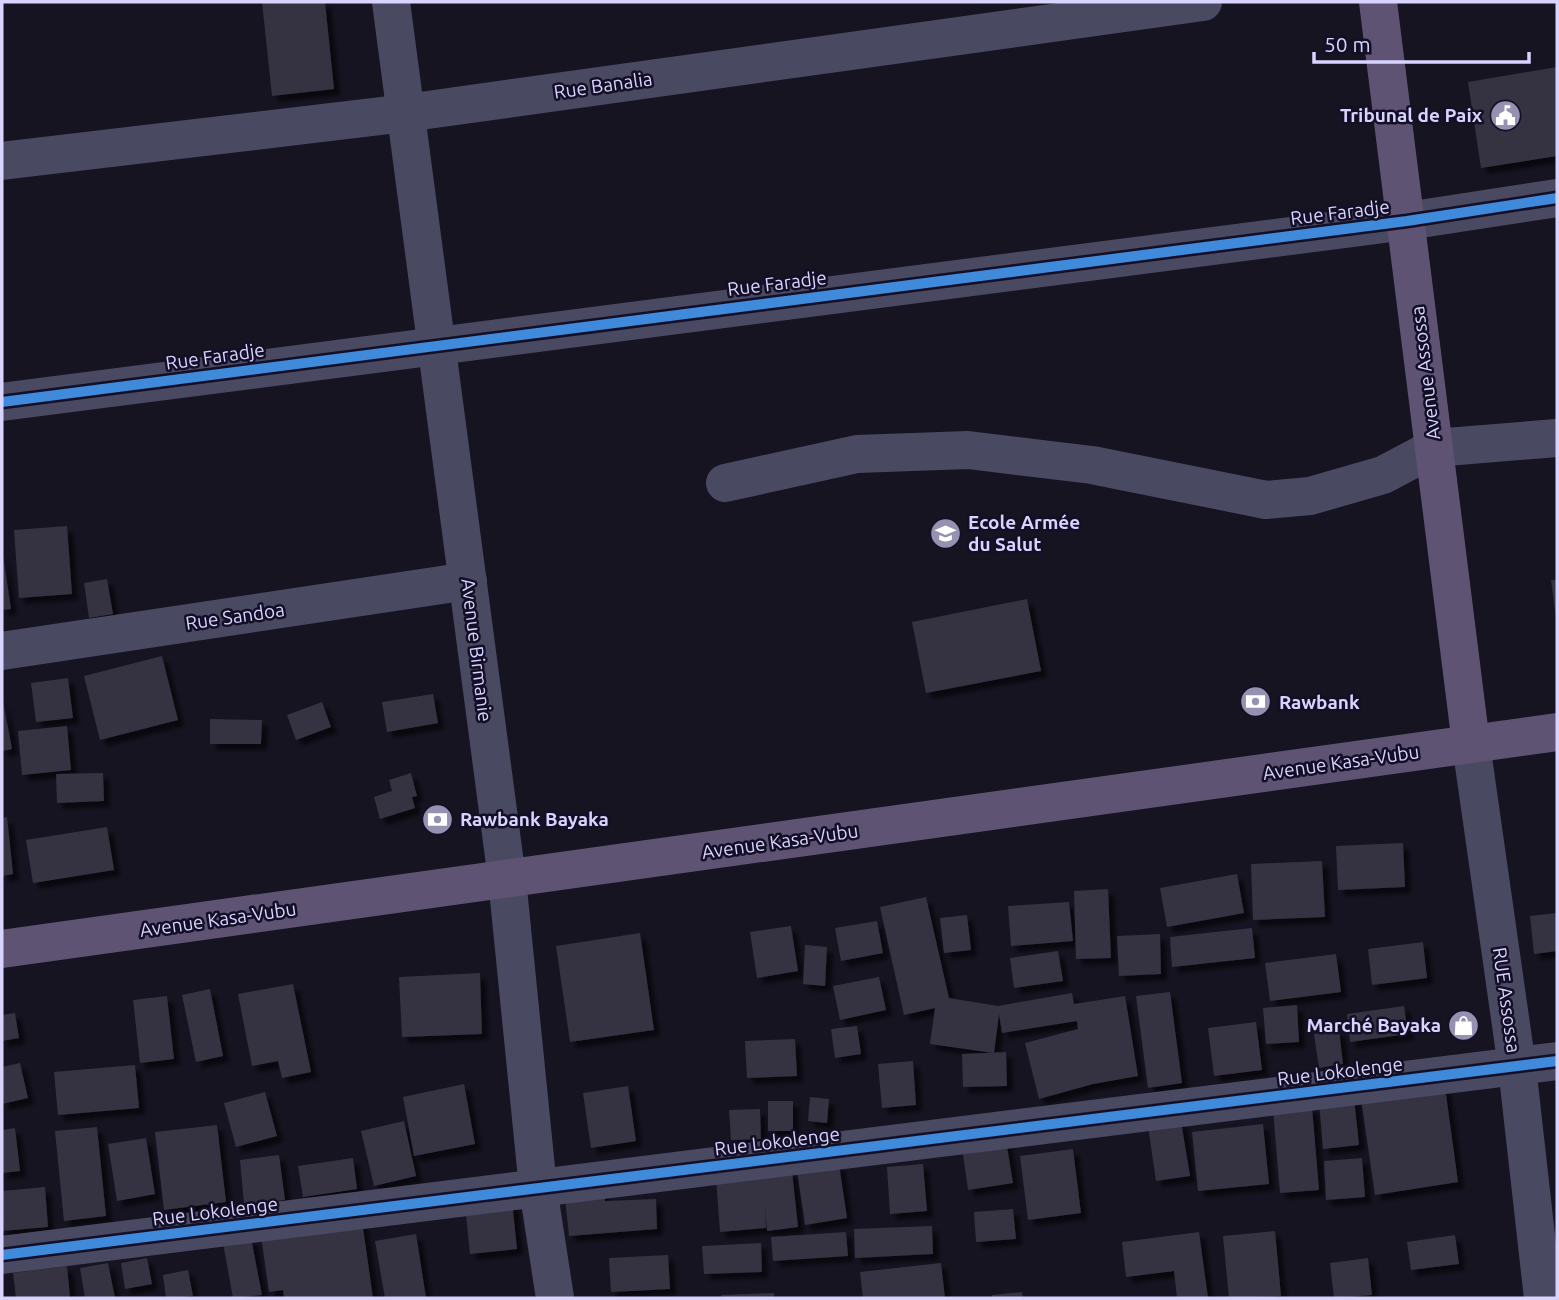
<svg xmlns="http://www.w3.org/2000/svg" width="1559" height="1300" font-family="Ubuntu,sans-serif">
<style>
.building{fill:#343243;filter:url(#shadow)}
.lines{fill:none;stroke-linecap:round;stroke-linejoin:round}
.minor{stroke:#4a4962;stroke-width:38}
.major{stroke:#5e5373;stroke-width:38}
.cycleway-casing{stroke:#130f26;stroke-width:15}
.cycleway{stroke:#408adc;stroke-width:10}
.labels{text-anchor:middle;dominant-baseline:central;stroke-width:5;stroke-linejoin:round;paint-order:stroke}
.street-label{font-size:19px;fill:#d9d4ff;stroke:#130f26}
.poi-label{font-size:19px;font-weight:bold;fill:#d9d4ff;stroke:#130f26;text-anchor:start}
</style>
<defs>
<filter id="shadow"><feDropShadow dx="6" dy="6" stdDeviation="2" flood-color="#0009"/></filter>
</defs>
<rect width="100%" height="100%" fill="#161421"/>
<g class="building">
<path d="M262 2H325L334 89 272 96Z"/>
<path d="M1557 67V156L1481 168 1468 82Z"/>
<path d="M67 526 72 594 19 598 14 530Z"/>
<path d="M2 549 11 609 2 610Z"/>
<path d="M107 579 113 614 89 618 84 583Z"/>
<path d="M1551 580H1557V617H1556Z"/>
<path d="M1027 599 1041 671 926 693 912 622Z"/>
<path d="M162 656 178 720 100 740 84 676Z"/>
<path d="M68 678 73 718 36 722 31 683Z"/>
<path d="M433 694 438 723 387 732 382 702Z"/>
<path d="M2 696 12 749 2 751Z"/>
<path d="M322 702 331 727 296 740 287 715Z"/>
<path d="M210 719 262 720 261 744H210Z"/>
<path d="M67 726 71 770 22 775 18 731Z"/>
<path d="M103 773 104 801 57 803 56 774Z"/>
<path d="M411 773 417 796 412 797 415 808 380 819 374 797 392 791 389 780Z"/>
<path d="M7 817 13 874 2 876V818Z"/>
<path d="M107 827 114 870 33 883 26 840Z"/>
<path d="M1403 843 1405 887 1338 890 1336 846Z"/>
<path d="M1322 861 1325 917 1253 920 1251 864Z"/>
<path d="M1237 874 1244 913 1167 927 1160 888Z"/>
<path d="M1108 889 1111 958 1076 959 1074 891Z"/>
<path d="M926 897 949 998 998 1006 1072 993 1074 1004 1125 996 1138 1076 1093 1084 1039 1099 1025 1043 1078 1029 1077 1021 1002 1033 999 1014 994 1053 930 1044 935 1008 904 1015 880 907Z"/>
<path d="M1069 902 1073 941 1011 946 1008 906Z"/>
<path d="M1557 913V951L1534 954 1530 916Z"/>
<path d="M967 915 971 950 944 953 940 918Z"/>
<path d="M877 921 883 953 841 961 835 928Z"/>
<path d="M791 926 798 971 757 978 750 932Z"/>
<path d="M1252 928 1255 958 1172 967 1170 937Z"/>
<path d="M640 933 654 1030 570 1042 556 946Z"/>
<path d="M1160 934 1161 974 1119 976 1117 936Z"/>
<path d="M1423 942 1427 978 1372 985 1368 949Z"/>
<path d="M805 945 827 947 825 986 803 984Z"/>
<path d="M1058 951 1063 981 1014 988 1010 958Z"/>
<path d="M1336 954 1341 992 1270 1001 1265 963Z"/>
<path d="M480 973 482 1034 402 1037 399 977Z"/>
<path d="M879 977 886 1010 840 1020 833 986Z"/>
<path d="M293 984 311 1072 282 1078 278 1061 252 1066 238 994Z"/>
<path d="M210 989 223 1056 196 1062 182 995Z"/>
<path d="M1170 992 1182 1083 1148 1088 1136 996Z"/>
<path d="M167 996 174 1059 140 1063 133 1000Z"/>
<path d="M1297 1005 1299 1042 1266 1044 1263 1008Z"/>
<path d="M1404 1006 1408 1034 1350 1042 1347 1014Z"/>
<path d="M15 1013 19 1038 2 1041V1015Z"/>
<path d="M1256 1022 1262 1070 1214 1076 1208 1028Z"/>
<path d="M857 1026 861 1054 835 1058 831 1029Z"/>
<path d="M1339 1030 1343 1064 1319 1068 1314 1034Z"/>
<path d="M795 1039 797 1076 747 1078 745 1041Z"/>
<path d="M1006 1052 1007 1086 963 1087 962 1054Z"/>
<path d="M913 1061 916 1105 882 1108 878 1064Z"/>
<path d="M20 1063 28 1098 2 1104V1067Z"/>
<path d="M135 1065 139 1108 58 1115 54 1072Z"/>
<path d="M464 1084 475 1144 414 1156 403 1097Z"/>
<path d="M628 1086 636 1141 591 1148 583 1093Z"/>
<path d="M1445 1087 1458 1182 1375 1195 1361 1099Z"/>
<path d="M265 1092 277 1136 236 1147 224 1103Z"/>
<path d="M810 1097 829 1099 827 1123 808 1121Z"/>
<path d="M1354 1098 1359 1145 1323 1149 1319 1101Z"/>
<rect x="768" y="1101" width="25" height="30"/>
<path d="M1312 1107 1319 1190 1280 1193 1273 1110Z"/>
<path d="M760 1109 761 1139 731 1140 729 1110Z"/>
<path d="M404 1121 416 1176 374 1186 361 1131Z"/>
<path d="M1181 1121 1190 1176 1156 1181 1148 1126Z"/>
<path d="M1263 1124 1269 1184 1198 1191 1192 1132Z"/>
<path d="M217 1125 226 1202 164 1210 155 1132Z"/>
<path d="M97 1127 106 1216 64 1221 55 1131Z"/>
<path d="M15 1128 20 1171 2 1173V1130Z"/>
<path d="M146 1138 155 1194 117 1201 108 1144Z"/>
<path d="M1006 1140 1013 1183 968 1190 962 1147Z"/>
<path d="M1073 1149 1081 1213 1028 1220 1020 1156Z"/>
<path d="M279 1155 285 1200 244 1204 240 1160Z"/>
<path d="M353 1158 357 1189 303 1197 298 1166Z"/>
<path d="M1362 1158 1365 1197 1326 1200 1324 1161Z"/>
<path d="M839 1164 847 1218 805 1225 797 1170Z"/>
<path d="M923 1164 927 1211 890 1214 887 1167Z"/>
<path d="M792 1171 798 1227 767 1231 765 1207 766 1228 720 1232 716 1178Z"/>
<path d="M603 1184 605 1201 656 1199 657 1229 569 1236 564 1188Z"/>
<path d="M45 1187 48 1227 2 1231V1191Z"/>
<path d="M512 1200 517 1249 470 1254 465 1205Z"/>
<path d="M1013 1209 1016 1239 976 1242 974 1212Z"/>
<path d="M362 1221 373 1298H284L283 1290 269 1292 261 1236Z"/>
<path d="M932 1226 933 1254 855 1258 854 1229Z"/>
<path d="M1275 1231 1281 1296 1229 1298 1223 1236Z"/>
<path d="M846 1232 848 1256 773 1261 771 1237Z"/>
<path d="M1199 1232 1208 1298H1177L1174 1271 1126 1277 1122 1242Z"/>
<path d="M416 1234 426 1298H385L375 1241Z"/>
<path d="M1455 1235 1459 1264 1411 1270 1407 1242Z"/>
<path d="M251 1238 262 1295 233 1298 223 1243Z"/>
<path d="M761 1243 762 1272 704 1274 702 1246Z"/>
<path d="M668 1255 670 1289 611 1292 609 1258Z"/>
<path d="M147 1258 152 1284 125 1289 121 1263Z"/>
<path d="M1368 1258 1372 1295 1334 1298 1330 1263Z"/>
<path d="M108 1263 115 1298H85L80 1268Z"/>
<path d="M941 1263 945 1298H863L860 1272Z"/>
<path d="M67 1266 70 1298H16L13 1273Z"/>
<path d="M188 1270 193 1296 166 1298 163 1275Z"/>
<path d="M1022 1292 1023 1298H992V1295Z"/>
<path d="M774 1293V1298H721V1295Z"/>
</g>
<g class="lines">
<g class="minor">
<path d="M391 2 507 879 538 1188 555 1298"/>
<path d="M2 161 406 113 1203 2"/>
<path d="M2 402 1407 221 1557 198"/>
<path d="M725 483 857 454 968 450 1092 465 1266 500 1310 496 1383 475 1434 448 1557 438"/>
<path d="M2 651 468 581"/>
<path d="M1471 744 1517 1067 1543 1298"/>
<path d="M2 1255 1557 1061"/>
</g>
<g class="major">
<path d="M1378 2 1471 744"/>
<path d="M2 949 1557 732"/>
</g>
<defs>
<g id="cycleway">
<path d="M2 402 1407 221 1557 198"/>
<path d="M2 1255 1557 1061"/>
</g>
</defs>
<use href="#cycleway" class="cycleway-casing"/>
<use href="#cycleway" class="cycleway"/>
</g>
<defs>
<symbol id="civic-disc" viewBox="-11 -11 22 22"><circle r="9.5" fill="#9591b1" stroke="#130f26"/><path d="M-.6-6.5H3V-4.5H.6V-3L4-1V1h2V6H-6V1h2V-1L-.6-3ZM-1.2 2.5V6h2.4V2.5Z" fill="#fff"/></symbol>
<symbol id="school-disc" viewBox="-11 -11 22 22"><circle r="9.5" fill="#9591b1" stroke="#130f26"/><path d="M0-5L7-2L0 1L-7-2ZM-4 1L0 2.5L4 1V4Q0 6-4 4Z" fill="#fff"/></symbol>
<symbol id="bank-disc" viewBox="-11 -11 22 22"><circle r="9.5" fill="#9591b1" stroke="#130f26"/><path d="M-6-4H6V4H-6ZM0-2.3a2.3 2.3 0 1 0 0 4.6a2.3 2.3 0 1 0 0-4.6Z" fill="#fff"/></symbol>
<symbol id="shop-disc" viewBox="-11 -11 22 22"><circle r="9.5" fill="#9591b1" stroke="#130f26"/><path d="M-5-2.5h2.3a2.7 3.5 0 0 1 5.4 0H5L5.5 6h-11ZM-1.5-2.5h3a1.5 2.3 0 0 0-3 0Z" fill="#fff"/></symbol>
</defs>
<g fill-rule="evenodd">
<use href="#civic-disc" x="1488" y="98" width="35" height="35"/>
<use href="#school-disc" x="928" y="516" width="35" height="35"/>
<use href="#bank-disc" x="1238" y="684" width="35" height="35"/>
<use href="#bank-disc" x="420" y="802" width="35" height="35"/>
<use href="#shop-disc" x="1446" y="1008" width="35" height="35"/>
</g>
<g class="labels">
<g class="street-label">
<text transform="translate(603 85) rotate(-8)">Rue Banalia</text>
<text transform="translate(1340 212) rotate(-7)">Rue Faradje</text>
<text transform="translate(777 283) rotate(-7)">Rue Faradje</text>
<text transform="translate(215 356) rotate(-8)">Rue Faradje</text>
<text transform="translate(1425 373) rotate(-97)">Avenue Assossa</text>
<text transform="translate(235 616) rotate(-8)">Rue Sandoa</text>
<text transform="translate(477 650) rotate(83)">Avenue Birmanie</text>
<text transform="translate(1341 762) rotate(-8)">Avenue Kasa-Vubu</text>
<text transform="translate(780 841) rotate(-8)">Avenue Kasa-Vubu</text>
<text transform="translate(218 919) rotate(-8)">Avenue Kasa-Vubu</text>
<text transform="translate(1507 1000) rotate(82)">RUE Assossa</text>
<text transform="translate(1340 1071) rotate(-7)">Rue Lokolenge</text>
<text transform="translate(777 1141) rotate(-7)">Rue Lokolenge</text>
<text transform="translate(215 1211) rotate(-7)">Rue Lokolenge</text>
</g>
<g class="poi-label">
<text x="1482" y="115" text-anchor="end">Tribunal de Paix</text>
<text x="968" y="522">Ecole Armée<tspan x="968" dy="22">du Salut</tspan></text>
<text x="1279" y="702">Rawbank</text>
<text x="460" y="819">Rawbank Bayaka</text>
<text x="1441" y="1025" text-anchor="end">Marché Bayaka</text>
</g>
</g>
<rect width="1559" height="1300" fill="none" stroke="#d9d4ff" stroke-width="7"/>
<path d="M1314 52v10h215v-10" fill="none" stroke="#d9d4ff" stroke-width="3.5"/>
<text x="1324" y="52" font-size="21" fill="#d9d4ff" stroke="#130f26" stroke-width="5" paint-order="stroke">50 m</text>
</svg>
